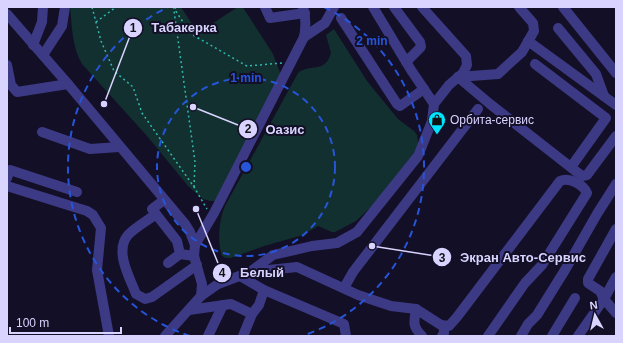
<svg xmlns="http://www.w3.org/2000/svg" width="623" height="343" font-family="Arial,sans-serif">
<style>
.green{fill:#12302f}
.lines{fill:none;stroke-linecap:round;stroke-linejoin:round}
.path{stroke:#2fb8b0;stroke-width:1.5;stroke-dasharray:2 3;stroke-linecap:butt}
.minor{stroke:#3d3a85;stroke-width:10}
.ring{fill:none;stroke:#2655da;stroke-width:2;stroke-dasharray:7 5}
.labels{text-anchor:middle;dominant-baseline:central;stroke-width:4;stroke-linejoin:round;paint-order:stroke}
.poi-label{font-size:12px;fill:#d9d4ff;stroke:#130f26;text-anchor:start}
.centre{fill:#2655da;stroke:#130f26;stroke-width:2}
.ring-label{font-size:12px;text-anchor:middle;font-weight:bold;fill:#2655da;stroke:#130f26;stroke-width:4;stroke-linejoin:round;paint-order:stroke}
.leader{fill:none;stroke:#d9d4ff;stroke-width:1.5}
.callout-dot{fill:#d9d4ff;stroke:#130f26;stroke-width:1.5}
.mark-label{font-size:12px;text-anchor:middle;font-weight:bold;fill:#111}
.callout-label{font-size:13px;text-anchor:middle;font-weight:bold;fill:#d9d4ff;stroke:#130f26;stroke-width:4;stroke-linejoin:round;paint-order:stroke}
</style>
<rect width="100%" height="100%" fill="#130f26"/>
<g class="green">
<path d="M70 7H181L196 30 199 32 238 7H242L244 9 273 54 281 75 217 201H210L203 199 188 186 147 136 82 64C72 47 72 26 70 7Z"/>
<path d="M334 29 367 81 398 119 414 131 417 135 418 143 413 155 375 203 356 221 335 232H332L318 226 303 235 264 246 231 258H226L222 256C217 242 219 219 225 206L298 73C310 63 325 74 331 53L326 35Z"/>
</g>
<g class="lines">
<g class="path">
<path d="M92 7 101 41 114 71 133 87 142 113 194 187 207 209"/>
<path d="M173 7 191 34 247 66 282 63"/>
<path d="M176 7 174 11 195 162 194 187"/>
<path d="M96 22 116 7"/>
</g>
<g class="minor">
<path d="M265 7 270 18 305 13"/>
<path d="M373 7 411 70 434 104"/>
<path d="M394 7 420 42 421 47 406 62"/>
<path d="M563 7 616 73"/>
<path d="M7 14 68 84 185 224 190 232 195 245 194 256 202 284 201 296 165 336"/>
<path d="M341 18 397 104 400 106 424 89"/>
<path d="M558 28 596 74 604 96"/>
<path d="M304 37 325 23 334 7"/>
<path d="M528 41 616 105"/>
<path d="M33 45 42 22 43 7"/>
<path d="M43 55 62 26 65 7"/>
<path d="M535 64 606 118 571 167"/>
<path d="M7 65 11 85 17 92 68 84"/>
<path d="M458 77 490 104 582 176 587 175 616 136"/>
<path d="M458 77 498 74 522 52 534 31 533 23 519 7"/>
<path d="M42 132 90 149 119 147"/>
<path d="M7 178 10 170 77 192"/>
<path d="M7 186 87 211 93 215 101 228 97 270 109 336"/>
<path d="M164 200 152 209 177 241 180 254 194 256"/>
<path d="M156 214C147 221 136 227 128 235 114 251 130 278 136 294L145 299 152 297 197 265"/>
<path d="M616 229 588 279V283L600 291 604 299 616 313"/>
<path d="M195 245 214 213 304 37C306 27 306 17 303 7"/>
<path d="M168 263 180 254"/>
<path d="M250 272 297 267 358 295 391 306 416 309 441 325 449 326 457 317 560 181C569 177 583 184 587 193L542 265 525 283 488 336"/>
<path d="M240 276 264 290 344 324 346 336"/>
<path d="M344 288 353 272 478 109"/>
<path d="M201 296 218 284 250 272 273 255 312 246 337 243 357 232 418 156 432 121 434 104 449 85 463 73 467 65 466 56 422 7"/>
<path d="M416 309C414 322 412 326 422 336"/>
<path d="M189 310 231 304 252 314 243 336"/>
<path d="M252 314 259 305 264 290"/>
<path d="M208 336 223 305"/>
<path d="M442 336 444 333V326"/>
<path d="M521 336 528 324 537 315 565 270 597 214 616 184"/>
<path d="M552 336 575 298"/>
<path d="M578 336 604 299 616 277"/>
</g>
</g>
<g class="ring">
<circle cx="246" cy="167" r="89"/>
<path d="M190 336A178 178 0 0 1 168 7M324 7A178 178 0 0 1 302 336"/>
</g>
<defs>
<symbol id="shop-pin" viewBox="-11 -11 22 30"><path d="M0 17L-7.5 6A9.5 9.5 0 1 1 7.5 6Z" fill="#00e5ff" stroke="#130f26"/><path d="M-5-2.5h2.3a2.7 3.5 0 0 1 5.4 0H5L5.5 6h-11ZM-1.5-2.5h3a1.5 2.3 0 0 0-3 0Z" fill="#111"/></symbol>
</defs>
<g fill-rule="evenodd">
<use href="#shop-pin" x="427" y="110" width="20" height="27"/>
</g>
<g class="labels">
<g class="poi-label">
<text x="450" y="120">Орбита-сервис</text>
</g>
</g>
<circle cx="246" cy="167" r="6" class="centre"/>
<g class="ring-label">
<text x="372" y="45">2 min</text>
<text x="246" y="82">1 min</text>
</g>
<path class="leader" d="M104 104L133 28M193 107L248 129M372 246L442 257M196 209L222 273"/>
<g class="callout-dot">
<circle cx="104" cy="104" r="4"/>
<circle cx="193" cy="107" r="4"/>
<circle cx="372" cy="246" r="4"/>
<circle cx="196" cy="209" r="4"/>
<circle cx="133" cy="28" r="10"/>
<circle cx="248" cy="129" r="10"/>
<circle cx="442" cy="257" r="10"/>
<circle cx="222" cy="273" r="10"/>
</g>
<g class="mark-label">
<text x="133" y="32">1</text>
<text x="248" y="133">2</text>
<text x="442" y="262">3</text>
<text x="222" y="277">4</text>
</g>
<g class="callout-label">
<text x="184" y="32">Табакерка</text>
<text x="285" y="134">Оазис</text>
<text x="523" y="262">Экран Авто-Сервис</text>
<text x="262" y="277">Белый</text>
</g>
<rect width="623" height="343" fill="none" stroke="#d9d4ff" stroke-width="16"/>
<g transform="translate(595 315) rotate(352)" stroke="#130f26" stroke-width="3" paint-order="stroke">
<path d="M0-3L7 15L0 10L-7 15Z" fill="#d9d4ff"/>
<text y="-6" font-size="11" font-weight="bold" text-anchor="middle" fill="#d9d4ff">N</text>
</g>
<path d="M10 327v6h111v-6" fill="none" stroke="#d9d4ff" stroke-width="2"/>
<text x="16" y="327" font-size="12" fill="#d9d4ff" stroke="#130f26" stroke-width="3" paint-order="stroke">100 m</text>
</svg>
